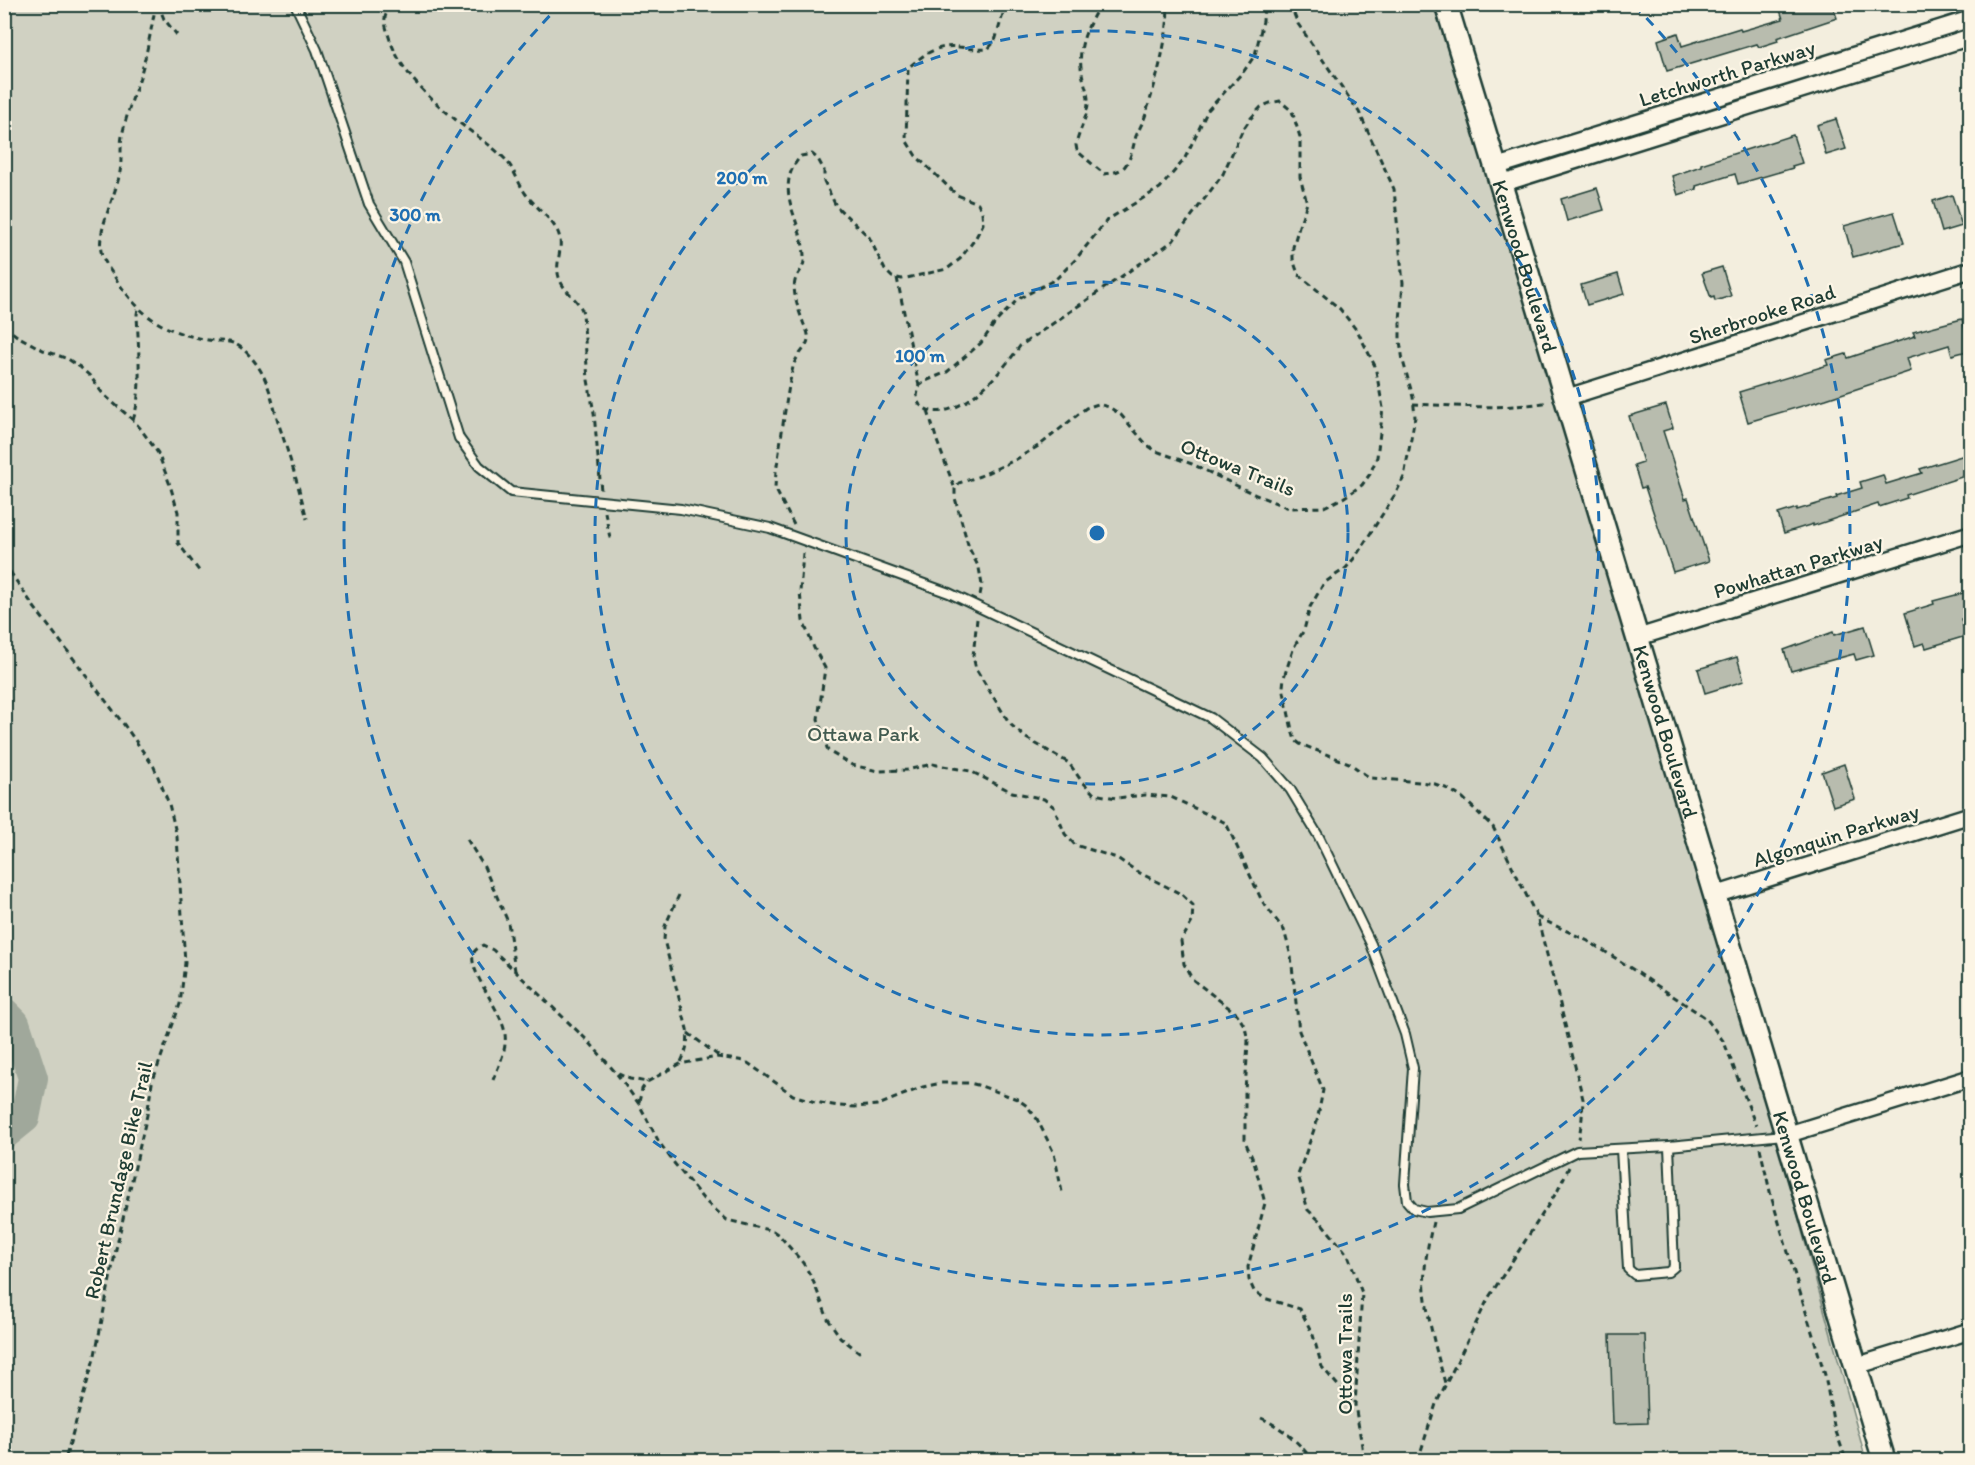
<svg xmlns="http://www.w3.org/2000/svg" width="1975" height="1465" font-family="Itim,sans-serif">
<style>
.green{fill:#d0d1c2;stroke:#78877b;stroke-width:1.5}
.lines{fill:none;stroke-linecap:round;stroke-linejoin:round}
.river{stroke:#a0a89b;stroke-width:30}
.building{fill:#b8bcae;stroke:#1f3d34;stroke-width:1.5}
.lane-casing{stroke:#1f3d34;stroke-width:12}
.street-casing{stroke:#1f3d34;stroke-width:20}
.secondary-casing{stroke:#1f3d34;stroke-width:26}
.path{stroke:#1f3d34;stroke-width:3;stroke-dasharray:6 4.5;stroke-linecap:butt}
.lane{stroke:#fcf5e5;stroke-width:8}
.street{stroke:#fcf5e5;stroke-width:15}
.secondary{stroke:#fcf5e5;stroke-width:21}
.ring{fill:none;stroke:#1f6fb2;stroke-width:3;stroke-dasharray:10 8}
.labels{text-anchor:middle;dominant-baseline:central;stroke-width:4.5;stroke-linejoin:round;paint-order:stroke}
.street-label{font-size:21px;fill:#1f3d34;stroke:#fcf5e5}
.park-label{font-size:21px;fill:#425b50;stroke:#fcf5e5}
.centre{fill:#1f6fb2;stroke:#fcf5e5;stroke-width:3}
.ring-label{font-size:18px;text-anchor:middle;font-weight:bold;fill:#1f6fb2;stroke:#fcf5e5;stroke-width:4.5;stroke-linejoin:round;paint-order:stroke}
</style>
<rect width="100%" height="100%" fill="#f3eede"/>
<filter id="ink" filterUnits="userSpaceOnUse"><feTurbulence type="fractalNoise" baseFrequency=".0167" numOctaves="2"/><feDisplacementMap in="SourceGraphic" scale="12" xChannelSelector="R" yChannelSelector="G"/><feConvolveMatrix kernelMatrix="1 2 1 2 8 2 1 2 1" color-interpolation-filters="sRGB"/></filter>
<g filter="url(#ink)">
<path class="green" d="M5 5H1434L1651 714 1780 1152 1866 1460H5Z"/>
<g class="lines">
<path class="river" d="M4 1012 15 1023 33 1078 25 1118 4 1135"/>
</g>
<g class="building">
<path d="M1778 4H1832L1837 18 1777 38 1778 41 1759 47 1757 44 1667 71 1658 40 1678 33 1682 46 1740 28 1741 31 1783 19Z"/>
<path d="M1836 119 1846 149 1826 155 1817 125Z"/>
<path d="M1793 135 1802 163 1792 166 1793 168 1738 184 1735 174 1696 186 1697 189 1678 195 1672 176 1701 166V164Z"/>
<path d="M1597 188 1604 210 1567 221 1561 199Z"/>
<path d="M1952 195 1962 226 1942 232 1933 201Z"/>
<path d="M1894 212 1904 243 1853 257 1844 226Z"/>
<path d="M1722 267 1731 296 1715 301 1714 297 1711 298 1702 273Z"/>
<path d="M1618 274 1624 294 1587 305 1581 285Z"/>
<path d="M1962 319 1971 350 1952 355 1949 345 1907 358 1911 371 1826 399 1748 422 1739 392 1828 365 1826 360 1846 354 1848 358 1915 336 1913 332Z"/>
<path d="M1666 405 1673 428 1663 431 1685 499 1688 498 1709 561 1673 572 1645 487 1641 488 1634 465 1643 462 1629 416Z"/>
<path d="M1971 453V474L1906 495 1907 498 1879 507 1878 504 1813 526V524L1784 533 1778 514 1797 508V510L1837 498 1836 496 1862 488 1860 482 1883 475 1886 484 1922 473 1920 469Z"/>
<path d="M1971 591V616L1961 619 1966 636 1926 648 1924 643 1915 646 1905 613 1934 604 1933 601Z"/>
<path d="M1865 626 1874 655 1856 660 1854 654 1791 671 1784 650 1833 632 1834 635Z"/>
<path d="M1737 657 1744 681 1705 693 1698 669Z"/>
<path d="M1844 764 1855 799 1833 806 1822 772Z"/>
<path d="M1610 1335H1645L1648 1423 1613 1424Z"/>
</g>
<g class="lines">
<defs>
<g id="lane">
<path d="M295 4 317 50 369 204 404 262 459 438 479 466 511 492 681 509 770 528 949 593 1211 718 1263 758 1290 789 1319 837 1371 944 1405 1034 1413 1068 1405 1184 1407 1201 1414 1209 1427 1212 1458 1209 1577 1151 1669 1146 1784 1135"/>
<path d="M1621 1149 1628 1269 1635 1275 1668 1272 1674 1267 1669 1146"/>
</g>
<g id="street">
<path d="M1495 167 1970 19"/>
<path d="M1501 184 1970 37"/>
<path d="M1565 398 1970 270"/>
<path d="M1639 637 1970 534"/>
<path d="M1715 895 1970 815"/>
<path d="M1786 1135 1970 1078"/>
<path d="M1856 1366 1970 1331"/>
</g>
<g id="secondary">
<path id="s1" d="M1446 4C1594 489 1740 975 1884 1460"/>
</g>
</defs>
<use href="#lane" class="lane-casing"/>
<use href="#street" class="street-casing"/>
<use href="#secondary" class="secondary-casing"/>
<g class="path">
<path d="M156 4C151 29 147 55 139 80 132 99 126 117 122 136 120 148 122 161 120 172 116 195 97 230 101 251 103 261 111 271 116 279 140 315 160 330 203 339 223 344 231 336 248 354 270 377 271 400 280 428 290 458 299 488 307 519"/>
<path d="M158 4 164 19 177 35"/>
<path d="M404 4C382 12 382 15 389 37 401 74 431 100 461 124 475 135 491 145 504 158 514 168 517 181 525 193 534 205 547 215 555 227 568 245 552 262 560 280 565 293 579 299 583 313L588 380 594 413 601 491"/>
<path d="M1100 4C1089 24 1078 43 1081 67 1082 78 1087 88 1088 99 1089 115 1079 130 1076 145L1077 151 1104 174C1111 173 1120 172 1125 166 1132 157 1133 146 1136 136 1140 127 1145 119 1147 110 1155 85 1171 29 1167 4"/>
<path d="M1290 4 1298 24 1359 112 1394 189 1403 283 1400 321V341L1403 361 1413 397 1415 417 1404 477 1396 493 1356 556 1346 568 1324 583 1310 607 1304 630 1294 647 1284 677 1283 687 1292 730 1295 740 1300 744 1349 763 1370 778 1420 782 1435 784 1448 789 1463 798 1493 827 1537 917 1559 1000 1583 1099 1582 1118 1579 1139"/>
<path d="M897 278 919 386"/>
<path d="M4 326 17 336 43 350 68 359 80 367 90 376 103 394 133 420 140 428 158 453 170 485 178 512V543L200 572"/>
<path d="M1413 404C1459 406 1504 410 1549 402"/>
<path d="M928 411 937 441 955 489"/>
<path d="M133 420C143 392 138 344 137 314L138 309"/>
<path d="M605 512 611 543"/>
<path d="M794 525 775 488 776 471C782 437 785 401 793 367 796 354 810 347 808 335 808 331 804 326 803 322 799 311 792 293 795 281 798 271 805 270 804 256 803 221 771 189 801 156L812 154 818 159 824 170V181L836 206 869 237 885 270 892 277 902 279 947 269 960 259 975 239 983 224 982 212 978 203 957 195 916 156 906 140 908 68C923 55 937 44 959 47 968 48 978 50 988 49L995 41 1006 4"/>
<path d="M803 553 800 592 803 621 814 648 825 668 818 719 828 751 852 765 878 771 907 770 932 764 970 771 1012 792 1044 799 1054 807 1065 834 1075 845 1117 858 1138 872 1181 894 1193 905 1192 922 1181 941 1184 964 1192 979 1237 1014 1245 1027 1248 1041 1245 1092V1141L1254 1162 1265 1203 1248 1267 1249 1280 1254 1291 1264 1298 1300 1309 1313 1335 1322 1367 1354 1404"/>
<path d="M4 563 34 607 125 726 154 767 169 804 177 837 185 963 180 1004 152 1083 147 1115 116 1249 95 1355 65 1460"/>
<path d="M980 595 982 585 979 568 969 548 955 498V489L959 483 980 476 1015 460 1040 445 1086 408 1098 404 1109 407 1121 415 1146 444 1156 451 1192 464 1256 495 1289 508 1324 507 1343 498 1362 485 1370 474 1377 457 1383 408 1375 366 1358 332 1340 309 1298 274 1293 259V247L1299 226 1307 203 1300 177V137L1292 111 1280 101 1270 103 1261 107 1251 118 1242 131 1223 174 1173 241 1020 346C1003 370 964 417 931 411 926 410 923 407 919 404L917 396 919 386 928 380 947 372 981 343 995 323 1018 299 1056 279 1076 259 1107 220 1160 188 1184 160 1208 110 1244 71 1255 55 1263 21 1264 4"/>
<path d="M977 619 973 656 976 669 1010 724 1026 738 1069 763 1080 779 1094 794 1116 798 1145 795 1171 797 1226 823 1262 901 1284 930 1291 956 1299 1031 1323 1090 1317 1121 1298 1175 1308 1210 1320 1221 1348 1255 1362 1293 1355 1405 1362 1446 1363 1460"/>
<path d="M467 839 484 867 508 922 515 971"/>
<path d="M679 895 665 926 664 940 687 1029C689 1043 686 1052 680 1064"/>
<path d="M1537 917 1588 941 1620 961 1706 1018 1724 1042 1756 1126"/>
<path d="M688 1033 720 1057"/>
<path d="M617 1074 639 1104 659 1142 674 1163 704 1200 727 1220 773 1231 780 1236 803 1263 812 1278 828 1319 840 1337 863 1355"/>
<path d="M493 1080C499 1065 507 1050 505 1034 503 1012 469 973 473 955 474 950 478 948 483 945L493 950 590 1043 616 1073 630 1079 647 1082 680 1064 717 1057 745 1061 793 1095 815 1102 839 1106 857 1107 878 1105 923 1087 941 1083H970L981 1086 1017 1099 1027 1106 1037 1119 1054 1153 1062 1192"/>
<path d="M639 1102 642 1089 647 1082"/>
<path d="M1760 1148 1771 1196 1825 1375 1834 1426 1846 1460"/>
<path d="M1433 1222C1428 1244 1423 1268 1425 1291 1428 1322 1437 1353 1445 1383"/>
<path d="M1261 1418C1283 1428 1298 1441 1312 1460"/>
<path d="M1418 1460 1436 1404 1489 1297 1558 1190 1569 1167"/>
</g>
<use href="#lane" class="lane"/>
<use href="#street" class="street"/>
<use href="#secondary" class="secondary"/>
</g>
</g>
<g class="ring">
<circle cx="1097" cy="533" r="251"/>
<circle cx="1097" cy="533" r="502"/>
<path d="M1634 5A753 753 0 1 1 560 5"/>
</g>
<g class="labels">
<g class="street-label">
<text transform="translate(1727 73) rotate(-17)">Letchworth Parkway</text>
<text stroke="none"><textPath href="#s1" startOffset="274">Kenwood Boulevard</textPath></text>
<text transform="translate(1762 314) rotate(-18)">Sherbrooke Road</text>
<text transform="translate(1238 467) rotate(22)">Ottowa Trails</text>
<text transform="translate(1798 566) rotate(-17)">Powhattan Parkway</text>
<text stroke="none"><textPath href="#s1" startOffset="760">Kenwood Boulevard</textPath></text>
<text transform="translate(1836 835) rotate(-17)">Algonquin Parkway</text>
<text transform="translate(118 1180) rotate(-77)">Robert Brundage Bike Trail</text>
<text stroke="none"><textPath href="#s1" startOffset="1246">Kenwood Boulevard</textPath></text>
<text transform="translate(1344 1354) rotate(-90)">Ottowa Trails</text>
</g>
<g class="park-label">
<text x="863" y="733">Ottawa Park</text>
</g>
</g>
<circle cx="1097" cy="533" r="9" class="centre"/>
<g class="ring-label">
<text x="742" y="184">200 m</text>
<text x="415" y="221">300 m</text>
<text x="920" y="362">100 m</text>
</g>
<rect width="1975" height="1465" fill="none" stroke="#fcf5e5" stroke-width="24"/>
<rect x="12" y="12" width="1951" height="1441" fill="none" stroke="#1f3d34" stroke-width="2" filter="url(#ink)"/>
</svg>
